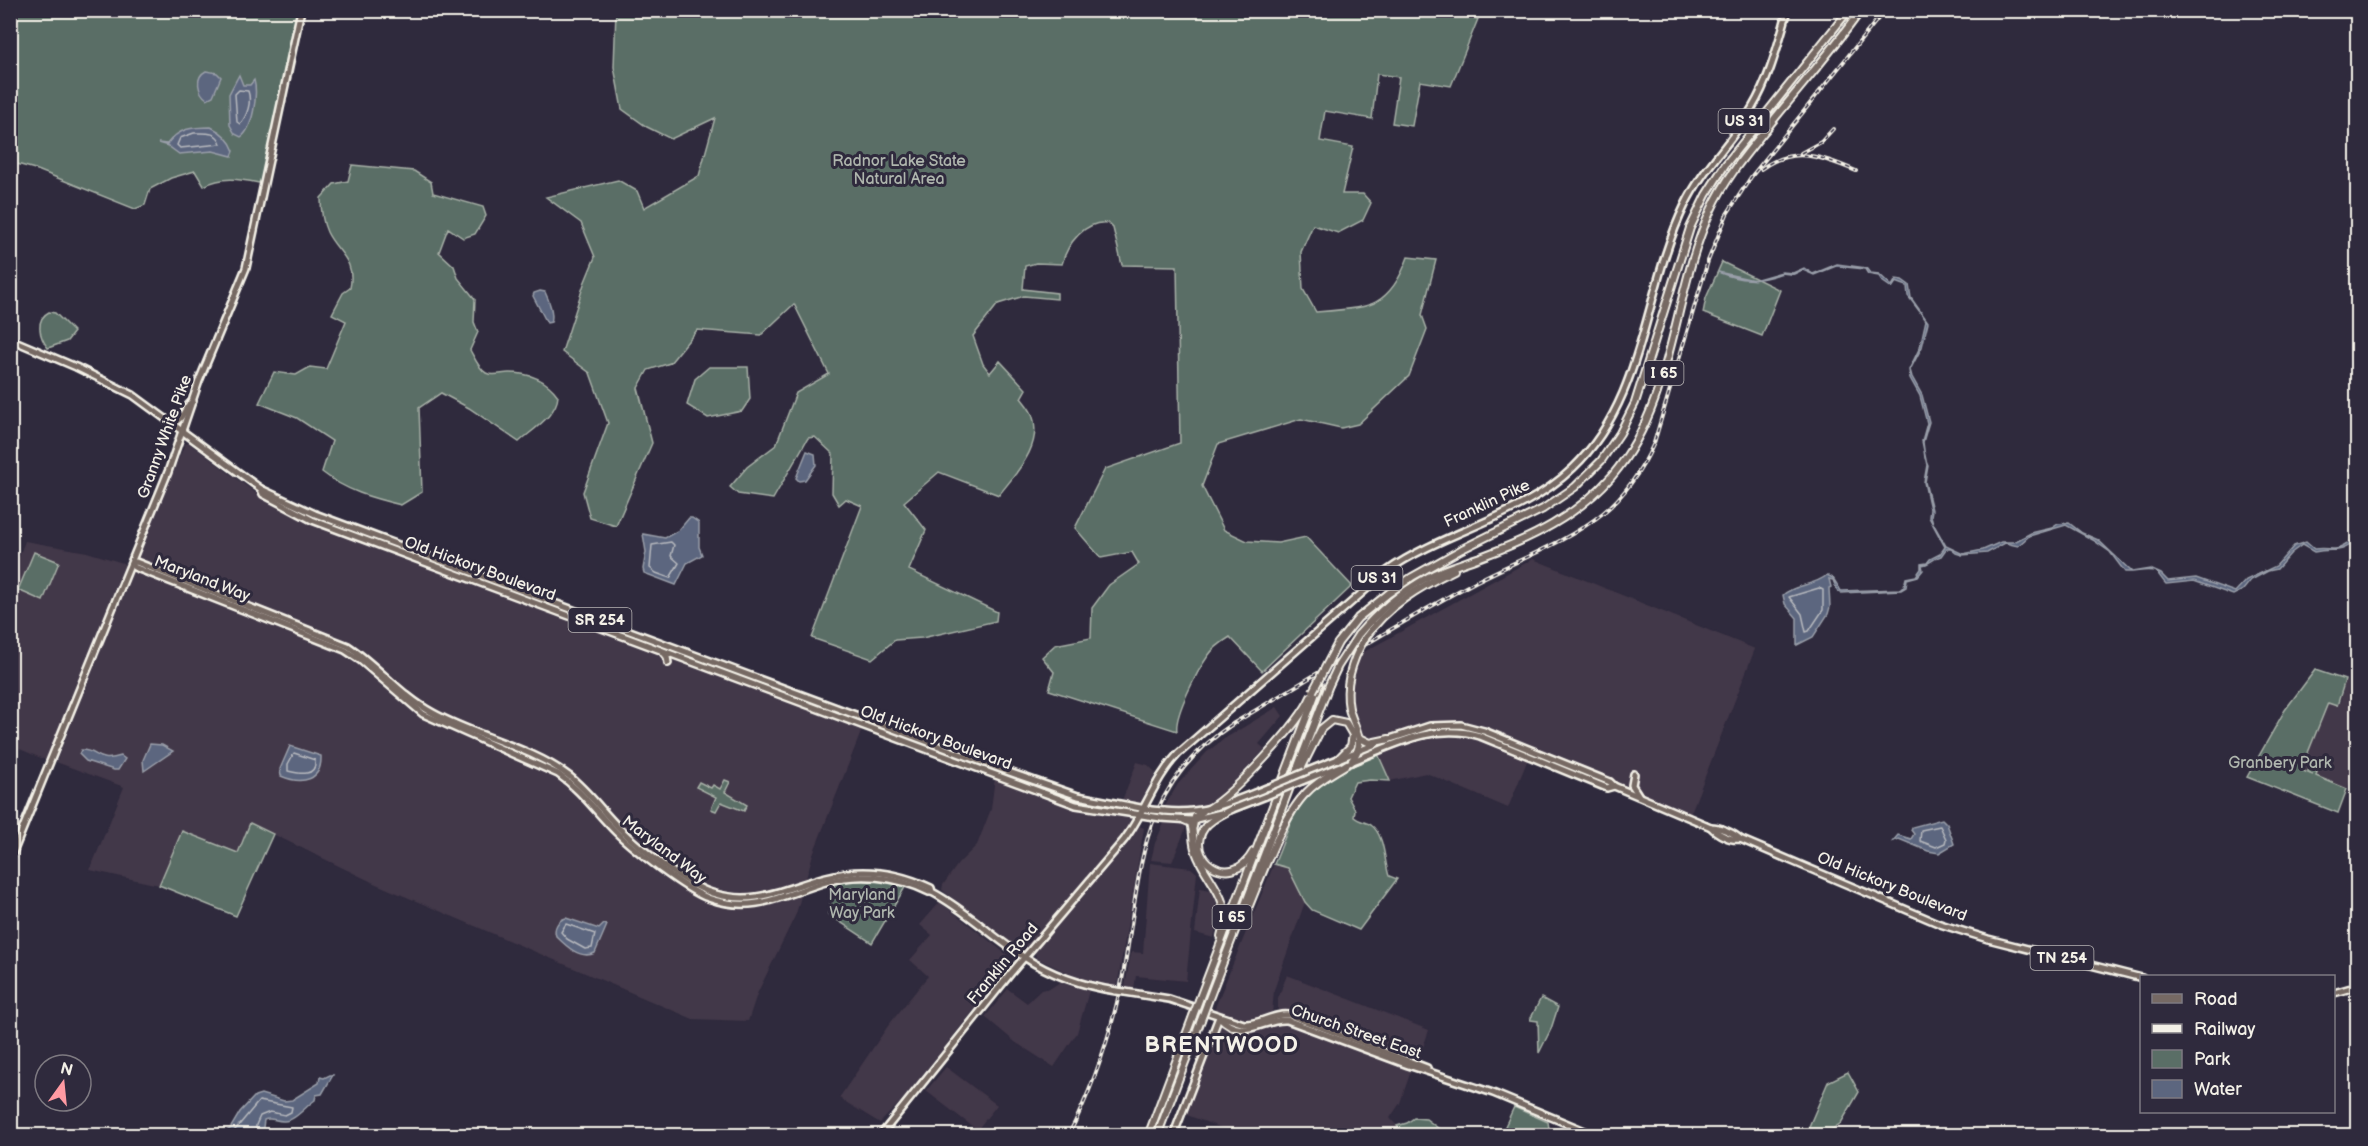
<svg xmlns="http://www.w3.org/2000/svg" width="2368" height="1146" font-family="'Balsamiq Sans',sans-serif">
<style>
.built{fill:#423748}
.green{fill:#5a6e66;stroke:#a7b0a7;stroke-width:1.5}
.water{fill:#5c667f;stroke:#999ea9;stroke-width:1.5}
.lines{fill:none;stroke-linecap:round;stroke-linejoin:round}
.shore{stroke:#b7b9be;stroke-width:1.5}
.major-casing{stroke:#f4f1e8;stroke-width:10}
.highway-casing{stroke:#f4f1e8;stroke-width:10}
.major{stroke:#766964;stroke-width:5}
.highway{stroke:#766964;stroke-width:6}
.rail-casing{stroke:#f4f1e8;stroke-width:4}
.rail{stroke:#2f2a3d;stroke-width:1.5;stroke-dasharray:4.5;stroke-linecap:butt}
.major-bridge-casing{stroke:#f4f1e8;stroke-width:10;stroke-linecap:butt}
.highway-bridge-casing{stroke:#f4f1e8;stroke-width:10;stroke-linecap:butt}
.major-bridge{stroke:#766964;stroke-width:5}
.highway-bridge{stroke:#766964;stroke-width:6}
.labels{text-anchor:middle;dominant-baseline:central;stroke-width:6;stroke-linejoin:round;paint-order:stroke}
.shield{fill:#2f2a3d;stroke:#b9b5b5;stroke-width:1.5}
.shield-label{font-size:15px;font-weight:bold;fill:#f4f1e8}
.park-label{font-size:16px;fill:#afb6ae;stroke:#2f2a3d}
.street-label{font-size:16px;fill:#f4f1e8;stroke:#2f2a3d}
.district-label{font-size:22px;font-weight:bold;letter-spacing:1.5px;fill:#f4f1e8;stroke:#2f2a3d}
</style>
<rect width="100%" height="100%" fill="#2f2a3d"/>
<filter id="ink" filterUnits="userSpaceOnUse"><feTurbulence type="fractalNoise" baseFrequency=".0167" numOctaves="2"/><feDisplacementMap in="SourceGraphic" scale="12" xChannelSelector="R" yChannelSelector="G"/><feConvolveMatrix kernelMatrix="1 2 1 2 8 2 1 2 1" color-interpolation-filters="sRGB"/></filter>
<g filter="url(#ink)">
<g class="built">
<path d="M189 443 261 497 298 518 863 727 813 854 796 914 757 994 748 1021 693 1019 376 884 250 823 238 853 182 832 159 885 90 870 124 787 56 762 154 514 185 444Z"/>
<path d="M25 541 87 552 123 563 126 566 48 761 15 747 11 756V577Z"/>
<path d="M1533 559 1755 649 1690 815 1476 726 1437 722 1424 723 1372 741 1362 737 1353 706 1351 691 1353 675 1362 653Z"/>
<path d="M2345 680 2357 686V765L2347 789 2301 770 2328 702 2337 706 2340 702Z"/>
<path d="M1277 707 1283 716 1259 744 1265 749 1218 799 1197 808 1165 806 1178 784 1207 752 1224 739Z"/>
<path d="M1450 733 1475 737 1528 759 1508 808 1426 773 1390 781 1378 754 1425 736Z"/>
<path d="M1137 762 1148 765 1156 773 1140 803 1134 805 1121 803Z"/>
<path d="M995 777 1072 807 1129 817 1131 819V823L1119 839 1025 950H1020L942 890 943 885 958 864 977 845 991 809Z"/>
<path d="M1165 821 1188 823 1172 862 1151 860 1155 843Z"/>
<path d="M1139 826 1144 828 1117 987 1083 980 1036 958 1035 951Z"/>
<path d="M1150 863 1191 868 1197 873 1186 981 1136 976 1134 989 1125 987 1131 952 1143 953Z"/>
<path d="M1274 864 1288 868 1305 902 1274 990 1272 1014 1255 1021H1245L1214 1010Z"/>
<path d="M1200 888 1211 890 1216 901 1218 919 1214 938 1195 933Z"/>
<path d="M940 902 1010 957 998 971 994 984 973 1011 905 1097 880 1123 839 1098 888 1026 928 976 910 960 932 935 920 925Z"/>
<path d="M1287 975 1429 1030 1418 1062 1287 1013 1278 1012V998Z"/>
<path d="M1060 982 1089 991 1077 1033 1054 1067 1015 1042 985 1017 1008 989 1027 1003 1041 990 1051 988Z"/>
<path d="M1277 1022H1289L1412 1068 1400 1103 1390 1118 1405 1135H1241L1184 1114 1219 1023 1247 1031 1258 1030Z"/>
<path d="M946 1067 997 1105 977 1130 926 1091Z"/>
</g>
<g class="green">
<path d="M11 11H297L265 175 259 183C239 179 222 176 204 186L195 171 171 178 150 189 145 205 135 209 35 169 17 164 14 176 11 175Z"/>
<path d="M1457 11 1478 19 1451 86 1420 81 1412 126 1392 123 1399 77 1377 74 1372 119 1325 111 1320 141 1353 147 1342 194H1363L1371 203 1363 220 1338 233 1313 225 1301 252 1303 289 1316 312C1330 311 1365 309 1376 302 1392 293 1402 274 1408 257L1436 260 1422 315 1427 329 1409 376 1358 424 1341 428 1301 419 1218 444 1202 486 1224 530 1247 541 1278 543 1306 537 1352 586 1262 671 1230 637C1222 642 1213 648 1208 656 1198 670 1174 715 1177 731L1049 690 1054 672 1042 657 1055 645 1091 638 1092 608 1109 585 1139 564 1132 552 1101 558 1075 528 1105 469 1180 443 1177 266 1122 265 1113 228 1108 223C1085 220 1067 244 1062 264L1036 263 1025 266 1023 289 1057 293V299L1024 296 998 304 973 336 983 364 990 373 1000 361 1026 389 1021 398C1025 403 1030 409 1032 414 1044 445 1016 473 999 495L939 472 904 502 926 530 909 570 997 612 996 621 922 638 895 640 872 659 812 638 862 506 846 499 839 505 832 493 833 454 815 437 808 438 773 499 738 494 730 487 747 467 776 445 796 393 829 374 794 304 761 335 697 330 670 363 648 370 638 388 652 443 616 526 590 518 583 492 608 423 590 373 562 352 584 284 595 257 581 223 546 197 618 180 637 191 644 208 699 176 715 118 671 139 647 127 622 109 614 67 616 11Z"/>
<path d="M352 165 414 171 431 182 433 193 483 207 486 216 475 234 463 238 448 228 439 252 454 266 458 278 475 299 474 322 478 332 470 350C474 357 479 369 486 373 493 377 502 373 509 373 529 373 547 380 558 396 557 415 532 430 519 442L469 408 441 393 419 408 422 492 401 505C372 498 346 491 322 472L332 441 297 418 259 403 274 372 296 375 310 367 326 369 346 321 332 314 343 293 350 288C356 259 337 253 327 232 322 221 321 209 321 198L334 184 348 181Z"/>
<path d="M1722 262 1780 290 1762 336 1703 313 1706 298Z"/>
<path d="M49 312 55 313 74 332 67 341 48 348C39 337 35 319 49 312Z"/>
<path d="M709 367H748L750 399 742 411 708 418 687 405 695 379Z"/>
<path d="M34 552 59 562 43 601 18 590Z"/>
<path d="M2315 670 2345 680 2337 706 2328 703 2301 770 2313 775 2308 772V768L2317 772 2316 776 2347 789 2338 813 2247 777 2285 710Z"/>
<path d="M1378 754 1390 781 1370 780 1355 782 1348 797 1355 810 1354 817C1360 822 1366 822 1371 825 1385 835 1384 861 1389 876L1397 879 1359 930 1312 910 1305 902 1288 868 1274 864C1282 847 1287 828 1296 812 1314 781 1348 768 1378 754Z"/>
<path d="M725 780 730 782 725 792 747 805 744 811 721 802 716 811 711 809 716 797 696 787 699 782 711 788 713 785 720 789Z"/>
<path d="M250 823 273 834 236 916 159 885 182 831 238 853Z"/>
<path d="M857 878H882L907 884 872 943 828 914 835 882Z"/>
<path d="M1541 998 1558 1007 1551 1029 1539 1053 1538 1021 1530 1020Z"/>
<path d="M1848 1072 1859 1092 1841 1123 1824 1135 1805 1136 1828 1082Z"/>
<path d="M1514 1107 1548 1122 1550 1135H1501Z"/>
<path d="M1414 1118 1426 1119 1447 1135H1405L1397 1126 1407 1123Z"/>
</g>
<g class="water">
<path d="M206 71 217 73 221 77 213 96 207 99C198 93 194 77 206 71Z"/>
<path d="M239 75 243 85H250L254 80C258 94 253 129 241 137L235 134 230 125 229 94Z"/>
<path d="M211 127C222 132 230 140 234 151L232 156 213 151 179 154 168 146 158 143 167 144C179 128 192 127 211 127Z"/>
<path d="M1837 264 1866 268 1870 273 1879 274 1892 286 1896 279 1902 280 1909 285 1911 298 1928 322 1922 347 1910 370 1912 377 1922 395 1929 422 1923 442 1925 458 1928 465 1925 482 1932 510 1931 516 1933 523 1946 546 1963 554 1983 550 2001 542H2014L2031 533 2052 528 2058 524 2069 523 2082 533 2098 540 2132 572 2150 569 2161 574 2168 581 2196 578 2235 592 2246 580 2276 566 2294 546 2306 542 2314 549C2322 548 2327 549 2335 549 2343 549 2351 541 2357 537V540C2338 556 2334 547 2314 552L2302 545 2291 553 2277 569 2268 571 2251 580 2243 590 2233 595 2194 581 2166 584C2162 580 2160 575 2156 572 2149 568 2135 573 2125 572L2110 552 2093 540 2066 525 2029 536 2018 546 2005 543 1987 553 1962 555 1956 553 1951 549H1946L1941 556C1933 558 1930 564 1922 565L1923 570 1918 576 1907 579 1906 587 1901 590 1841 593 1837 590 1833 580 1829 579 1831 587 1829 588 1830 607 1828 614 1813 637 1797 645V618L1785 604 1783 595C1794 584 1815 586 1827 575L1833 578 1841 591 1901 589 1904 586 1906 578 1916 576 1921 569V564L1927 563 1930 559 1940 554 1945 547 1929 517 1930 509 1924 482 1927 465 1922 441 1927 423 1920 396 1910 378 1909 370 1920 347 1926 320 1908 296 1907 286 1896 282 1892 288 1882 281 1879 276 1868 274 1865 269 1836 266 1814 275 1803 270C1799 271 1797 273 1794 274 1789 275 1785 272 1779 274 1758 282 1740 281 1718 272L1754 280 1782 272 1793 273 1804 268 1813 274Z"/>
<path d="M540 291 545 292C549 300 554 314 551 322L547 323 533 296 534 293Z"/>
<path d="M807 451 815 454 816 465 805 480 799 481 796 478Z"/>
<path d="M689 518H692L699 523V547L702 555 687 563 676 585 644 573 643 569 646 552 643 534 665 538 679 530Z"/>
<path d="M150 744 162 745 173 751 144 771 143 760Z"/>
<path d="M290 746 321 756C322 781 302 785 281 776L280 769Z"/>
<path d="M81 750C99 750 97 764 121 756L125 759 118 770H114L86 761 79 754Z"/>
<path d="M1942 819 1947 824 1954 844 1939 853 1928 851 1899 839 1893 841 1898 835 1911 839 1914 834 1911 830 1912 827Z"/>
<path d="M566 918 599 929 604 924 607 925 595 953C580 960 566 946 556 936 553 928 558 920 566 918Z"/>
<path d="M330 1075H333L322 1094 316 1095 315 1100C306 1106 294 1122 283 1121 275 1121 271 1117 264 1120L262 1135H219L230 1129 240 1112 255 1096 261 1094 284 1101 292 1100 319 1083 320 1077 324 1078Z"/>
</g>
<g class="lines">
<g class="shore">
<path d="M239 90 248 91C252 102 247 116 240 124L237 122 235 94Z"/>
<path d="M194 133C205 133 218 131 221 144L180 148 177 145 180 138Z"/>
<path d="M671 542 674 545 671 556 679 563 670 578 656 573 650 568 652 545Z"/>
<path d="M1819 588 1823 590V610L1809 631 1806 632 1802 614 1789 597Z"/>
<path d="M294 753 315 760C317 777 300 774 288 771V764Z"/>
<path d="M1940 826 1946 839 1945 843 1936 847 1920 841 1921 830Z"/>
<path d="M566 924 595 934 592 948 585 949 567 939 561 932Z"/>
<path d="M230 1136 259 1101 292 1107 291 1112 285 1115 270 1112 260 1116 256 1125V1136"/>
</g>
<defs>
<g id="major">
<path d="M10 339 76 367 133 395 261 489 263 494 312 520 1076 805 1148 816"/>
<path d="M173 423C185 419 183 407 193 401"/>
<path d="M261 489 315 514 1009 772 1078 796 1151 810"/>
<path d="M132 563 136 562 348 646C378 666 401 696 433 713 476 737 529 746 569 776 588 791 602 811 619 828 639 848 686 885 712 893 756 907 784 888 826 877 863 867 897 872 931 888L932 892C966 910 992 937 1024 957 1051 975 1084 986 1116 991"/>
<path d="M132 563 134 567 345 650 360 660 423 714 558 774C581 790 596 812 616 832 633 849 686 890 708 898 753 914 781 896 822 883 858 872 896 876 929 892H932"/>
<path d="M662 651 667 657 668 663"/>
<path d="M1387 740 1430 726 1461 725 1484 731 1610 782 1614 786 1711 827C1720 827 1734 833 1740 839"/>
<path d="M1351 762C1393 745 1434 722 1480 736L1607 788 1614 786"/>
<path d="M1305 772 1376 744"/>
<path d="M1634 774 1632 785 1639 796"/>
<path d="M1302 781 1340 766"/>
<path d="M1230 810 1266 796"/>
<path d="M1164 811C1206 815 1231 802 1269 787"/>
<path d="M1161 818 1192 820 1221 813"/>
<path d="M1711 827C1717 834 1731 841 1740 839L1940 924 1988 939 2142 978"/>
<path d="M10 860 168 472 199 381 246 268 301 10"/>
<path d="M1125 992 1169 999 1244 1024C1260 1025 1273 1013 1289 1015L1427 1068"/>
<path d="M2334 993 2358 986"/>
<path d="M1219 1017C1244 1043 1263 1018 1287 1020L1408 1065 1493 1093 1597 1136"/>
<path d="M880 1136 1011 973 1124 840C1145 812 1154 779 1178 754L1387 571C1445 530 1520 519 1573 468 1646 398 1643 291 1685 205 1702 169 1732 142 1752 108 1770 78 1778 44 1788 10"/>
<path d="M1173 1136 1219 1017"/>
</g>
<g id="highway">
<path d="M1358 635C1378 611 1401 592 1428 577 1445 568 1464 563 1483 556 1532 538 1577 516 1612 476 1676 400 1671 296 1711 210 1725 179 1746 154 1767 128 1798 89 1832 51 1861 10"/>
<path d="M1365 638C1387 606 1419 587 1454 570"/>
<path d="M1338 643 1358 618 1389 593 1412 577 1462 549 1543 509 1575 487 1601 461 1620 433 1635 403 1690 228 1706 195 1725 165 1849 10"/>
<path d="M1349 709C1355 731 1367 741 1351 762"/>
<path d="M1360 738 1370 743 1389 739"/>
<path d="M1299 773 1321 729 1332 720 1346 723 1353 735 1351 746 1338 759"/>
<path d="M1208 809C1234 794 1300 723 1311 697"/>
<path d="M1232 809C1223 814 1211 819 1205 827 1182 857 1231 893 1253 852"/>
<path d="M1184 820 1191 823C1194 832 1192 842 1196 852 1207 883 1234 897 1221 936"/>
<path d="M1193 827 1195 817 1203 811"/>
<path d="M1246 913C1260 880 1282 817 1306 793 1318 780 1333 773 1347 764"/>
<path d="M1199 1000 1319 685"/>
<path d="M1207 1004 1329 685"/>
<path d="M1148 1136 1193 1016"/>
<path d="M1157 1136 1201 1020"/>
</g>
</defs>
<use href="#major" class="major-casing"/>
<use href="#highway" class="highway-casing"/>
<use href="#major" class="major"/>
<use href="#highway" class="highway"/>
<defs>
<g id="rail">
<path d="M1801 153 1821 142 1833 129"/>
<path d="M1761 169C1793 145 1823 157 1856 171"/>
<path d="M1068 1136C1093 1088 1110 1037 1121 985 1143 878 1131 791 1234 723 1314 676 1393 626 1475 582 1517 560 1566 543 1603 513 1626 494 1642 470 1654 443L1708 261 1727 214 1751 177 1885 10"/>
</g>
</defs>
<use href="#rail" class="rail-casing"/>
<use href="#rail" class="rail"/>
<defs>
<g id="major-bridge">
<path d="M1269 787 1305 772"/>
<path d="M1266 796 1302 781"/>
<path d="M1151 810 1164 811"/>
<path d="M1148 816 1161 818"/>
<path d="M1116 991 1125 992"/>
</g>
<g id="highway-bridge">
<path d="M1329 685 1338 666 1358 635"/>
<path d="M1313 691 1338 643"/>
<path d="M1349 709C1344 683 1352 660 1365 638"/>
<path d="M1193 1016 1199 1000"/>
<path d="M1201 1020 1207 1004"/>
</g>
</defs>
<use href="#major-bridge" class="major-bridge-casing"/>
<use href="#highway-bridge" class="highway-bridge-casing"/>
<use href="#major-bridge" class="major-bridge"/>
<use href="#highway-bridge" class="highway-bridge"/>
</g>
</g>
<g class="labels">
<g class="shield">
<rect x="1718.5" y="109" width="51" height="24" rx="4.5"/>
<rect x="1644.5" y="361" width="39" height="24" rx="4.5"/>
<rect x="1351.5" y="566" width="51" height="24" rx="4.5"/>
<rect x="568.5" y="608" width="63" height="24" rx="4.5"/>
<rect x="1212.5" y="905" width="39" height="24" rx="4.5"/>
<rect x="2030.5" y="946" width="63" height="24" rx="4.5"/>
</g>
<g class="shield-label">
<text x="1744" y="121">US 31</text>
<text x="1664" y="373">I 65</text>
<text x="1377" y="578">US 31</text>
<text x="600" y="620">SR 254</text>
<text x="1232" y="917">I 65</text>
<text x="2062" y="958">TN 254</text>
</g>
<g class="park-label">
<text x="899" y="161">Radnor Lake State<tspan x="899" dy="18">Natural Area</tspan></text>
<text x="2280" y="763">Granbery Park</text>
<text x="862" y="895">Maryland<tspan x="862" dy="18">Way Park</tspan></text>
</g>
<g class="street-label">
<text transform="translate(165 437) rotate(-70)">Granny White Pike</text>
<text transform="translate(1487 504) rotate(-25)">Franklin Pike</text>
<text transform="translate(480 569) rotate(20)">Old Hickory Boulevard</text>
<text transform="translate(202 579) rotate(21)">Maryland Way</text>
<text transform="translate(936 738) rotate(20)">Old Hickory Boulevard</text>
<text transform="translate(664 850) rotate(37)">Maryland Way</text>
<text transform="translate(1892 887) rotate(22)">Old Hickory Boulevard</text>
<text transform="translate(1003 964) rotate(-50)">Franklin Road</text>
<text transform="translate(1356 1032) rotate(19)">Church Street East</text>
</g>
<g class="district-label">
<text x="1222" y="1045">BRENTWOOD</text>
</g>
</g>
<rect width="2368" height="1146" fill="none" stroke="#2f2a3d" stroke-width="36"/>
<rect x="18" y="18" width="2332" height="1110" fill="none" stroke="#f4f1e8" stroke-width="2" filter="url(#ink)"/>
<rect x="2140" y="975" width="195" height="138" fill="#2f2a3d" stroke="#7e7a81" stroke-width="1.5"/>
<rect x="2152" y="994" width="30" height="9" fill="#766964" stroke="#7e7a81" stroke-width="1.5"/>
<text x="2194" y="1005" font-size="18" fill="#f4f1e8">Road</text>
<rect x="2152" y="1024" width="30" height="9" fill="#f4f1e8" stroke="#7e7a81" stroke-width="1.5"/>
<text x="2194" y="1035" font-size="18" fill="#f4f1e8">Railway</text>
<rect x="2152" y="1050" width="30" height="18" fill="#5a6e66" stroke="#7e7a81" stroke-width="1.5"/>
<text x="2194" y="1065" font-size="18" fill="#f4f1e8">Park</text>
<rect x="2152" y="1080" width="30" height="18" fill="#5c667f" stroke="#7e7a81" stroke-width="1.5"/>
<text x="2194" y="1095" font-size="18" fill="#f4f1e8">Water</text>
<g transform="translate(63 1083) rotate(15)"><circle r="28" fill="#2f2a3d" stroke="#7e7a81" stroke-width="1.5"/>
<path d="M0-4.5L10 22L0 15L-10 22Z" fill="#ff9aa2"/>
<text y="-9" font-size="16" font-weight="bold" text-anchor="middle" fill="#f4f1e8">N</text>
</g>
</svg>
